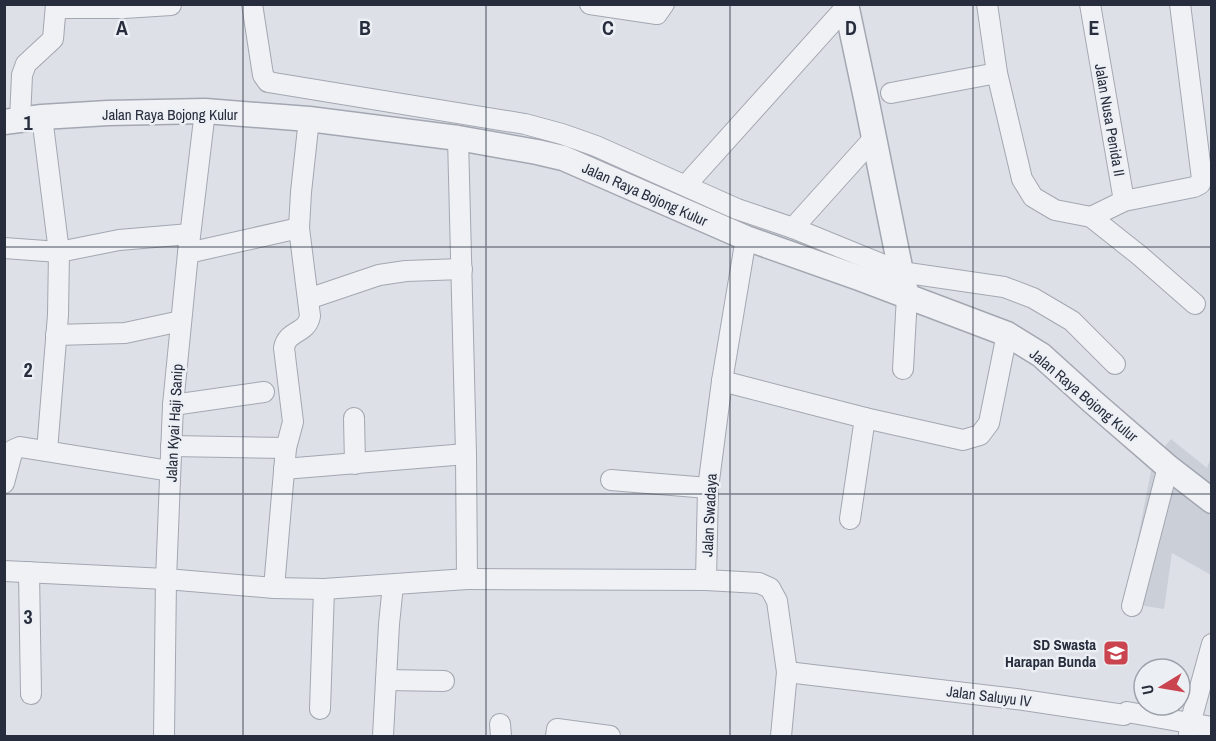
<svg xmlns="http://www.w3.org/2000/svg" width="1216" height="741" font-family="'Archivo Narrow',sans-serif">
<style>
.built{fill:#cbcfd8}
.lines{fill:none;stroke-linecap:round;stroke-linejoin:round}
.minor-casing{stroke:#a3a7b1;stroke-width:22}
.tertiary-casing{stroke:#a3a7b1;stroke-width:27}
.minor{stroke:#f0f1f5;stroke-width:20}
.tertiary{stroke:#f0f1f5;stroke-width:24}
.grid{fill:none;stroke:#272d3d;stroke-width:1.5;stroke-opacity:0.55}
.labels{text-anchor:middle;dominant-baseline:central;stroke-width:5;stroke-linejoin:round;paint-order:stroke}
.street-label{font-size:15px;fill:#272d3d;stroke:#eceff4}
.poi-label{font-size:15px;font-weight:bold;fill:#272d3d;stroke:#eceff4;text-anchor:end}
.grid-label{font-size:20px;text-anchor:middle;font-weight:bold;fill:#272d3d;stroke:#eceff4;stroke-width:5;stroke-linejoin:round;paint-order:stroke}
</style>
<rect width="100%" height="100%" fill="#dde0e7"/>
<path class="built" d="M1171 439 1207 468 1211 457V575L1172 553 1164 609 1125 603 1153 461Z"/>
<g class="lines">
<defs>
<g id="minor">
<path d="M252 4 263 75 268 82 525 124 562 134 596 146 737 209 793 228 901 272 1004 287 1033 298 1072 321 1115 364"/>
<path d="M590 4 657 14 664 4"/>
<path d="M987 4 997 73 1022 179 1033 197 1055 210 1091 217 1139 255 1195 304"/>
<path d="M1090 4 1124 201"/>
<path d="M56 8H124L171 5"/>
<path d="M891 93 997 73"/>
<path d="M42 117 59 252 58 315 47 451"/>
<path d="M20 119 22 75 26 64 53 39 56 4"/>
<path d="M686 185 846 7"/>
<path d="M1091 217 1124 201 1194 187 1200 184 1202 179 1180 4"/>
<path d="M299 228 301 192 309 119"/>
<path d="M793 228 874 138"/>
<path d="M746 238 722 381 708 488 706 580 759 583 770 588 777 601 787 672 781 736"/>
<path d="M4 248 59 252 119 240 190 234"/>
<path d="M188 253 299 228 310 316C307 334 287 330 284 348L293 422 286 448 274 588"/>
<path d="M308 299 379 275 406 271 462 269"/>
<path d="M56 335 125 333 181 321"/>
<path d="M903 369 907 296"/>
<path d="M722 381 865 418 963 440 980 435 989 423 1007 334"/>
<path d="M173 405 264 392"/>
<path d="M354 418 355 464"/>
<path d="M171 446 286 448"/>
<path d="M284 469 466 454"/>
<path d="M611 480 708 488"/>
<path d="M4 483 12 453 13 450 20 447 170 471"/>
<path d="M850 519 865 418"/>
<path d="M4 571 166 579 274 588 324 589 467 579 466 454 458 138"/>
<path d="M29 572 31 694"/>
<path d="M467 579 706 580"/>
<path d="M1132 606 1168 467"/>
<path d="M787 672 1016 699 1124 715 1127 712 1212 727"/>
<path d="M386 680 444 681"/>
<path d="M320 709 324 589"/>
<path d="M500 724 501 736"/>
<path d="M1189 735 1190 724 1212 644"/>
<path d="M164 736 166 579 173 405 188 253 205 111"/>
<path d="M383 736 389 624 393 585"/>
<path d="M556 736 557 729 610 736"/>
</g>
<g id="tertiary">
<path d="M846 4 866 98 901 272 907 296"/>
<path d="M4 122 42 117 108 113 205 111 309 119 458 138 537 152 563 158 746 238 859 278 1007 334 1041 355 1093 402 1168 467 1212 501"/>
</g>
</defs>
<use href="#minor" class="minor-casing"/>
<use href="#tertiary" class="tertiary-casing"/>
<use href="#minor" class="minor"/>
<use href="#tertiary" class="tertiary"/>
</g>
<path class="grid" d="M243 4V736M486 4V736M730 4V736M973 4V736M4 247H1212M4 494H1212"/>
<defs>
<symbol id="school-square" viewBox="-11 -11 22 22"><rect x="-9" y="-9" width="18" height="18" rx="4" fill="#ca444f" stroke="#eceff4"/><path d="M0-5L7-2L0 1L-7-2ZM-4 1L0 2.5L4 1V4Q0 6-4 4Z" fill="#fff"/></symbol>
</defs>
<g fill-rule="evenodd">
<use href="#school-square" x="1101" y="638" width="30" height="30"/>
</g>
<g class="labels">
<g class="street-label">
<text x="170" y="114">Jalan Raya Bojong Kulur</text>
<text transform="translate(1110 120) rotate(80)">Jalan Nusa Penida II</text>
<text transform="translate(645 194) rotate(24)">Jalan Raya Bojong Kulur</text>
<text transform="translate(1084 395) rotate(40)">Jalan Raya Bojong Kulur</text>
<text transform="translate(174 423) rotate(-87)">Jalan Kyai Haji Sanip</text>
<text transform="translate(709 515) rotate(-87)">Jalan Swadaya</text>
<text transform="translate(989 696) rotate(7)">Jalan Saluyu IV</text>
</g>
<g class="poi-label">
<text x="1096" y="644">SD Swasta<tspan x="1096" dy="17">Harapan Bunda</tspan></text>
</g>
</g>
<g class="grid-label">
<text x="122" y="35">A</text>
<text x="365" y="35">B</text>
<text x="608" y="35">C</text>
<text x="851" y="35">D</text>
<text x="1094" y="35">E</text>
<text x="28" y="130">1</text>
<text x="28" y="377">2</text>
<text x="28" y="624">3</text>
</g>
<rect width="1216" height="741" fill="none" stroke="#272d3d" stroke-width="12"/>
<g transform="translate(1162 687) rotate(259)"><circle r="28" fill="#eceff4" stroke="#9da1ab" stroke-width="1.5"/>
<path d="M0-4.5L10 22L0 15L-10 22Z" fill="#ca444f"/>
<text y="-9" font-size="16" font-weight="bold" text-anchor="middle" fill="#272d3d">U</text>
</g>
</svg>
